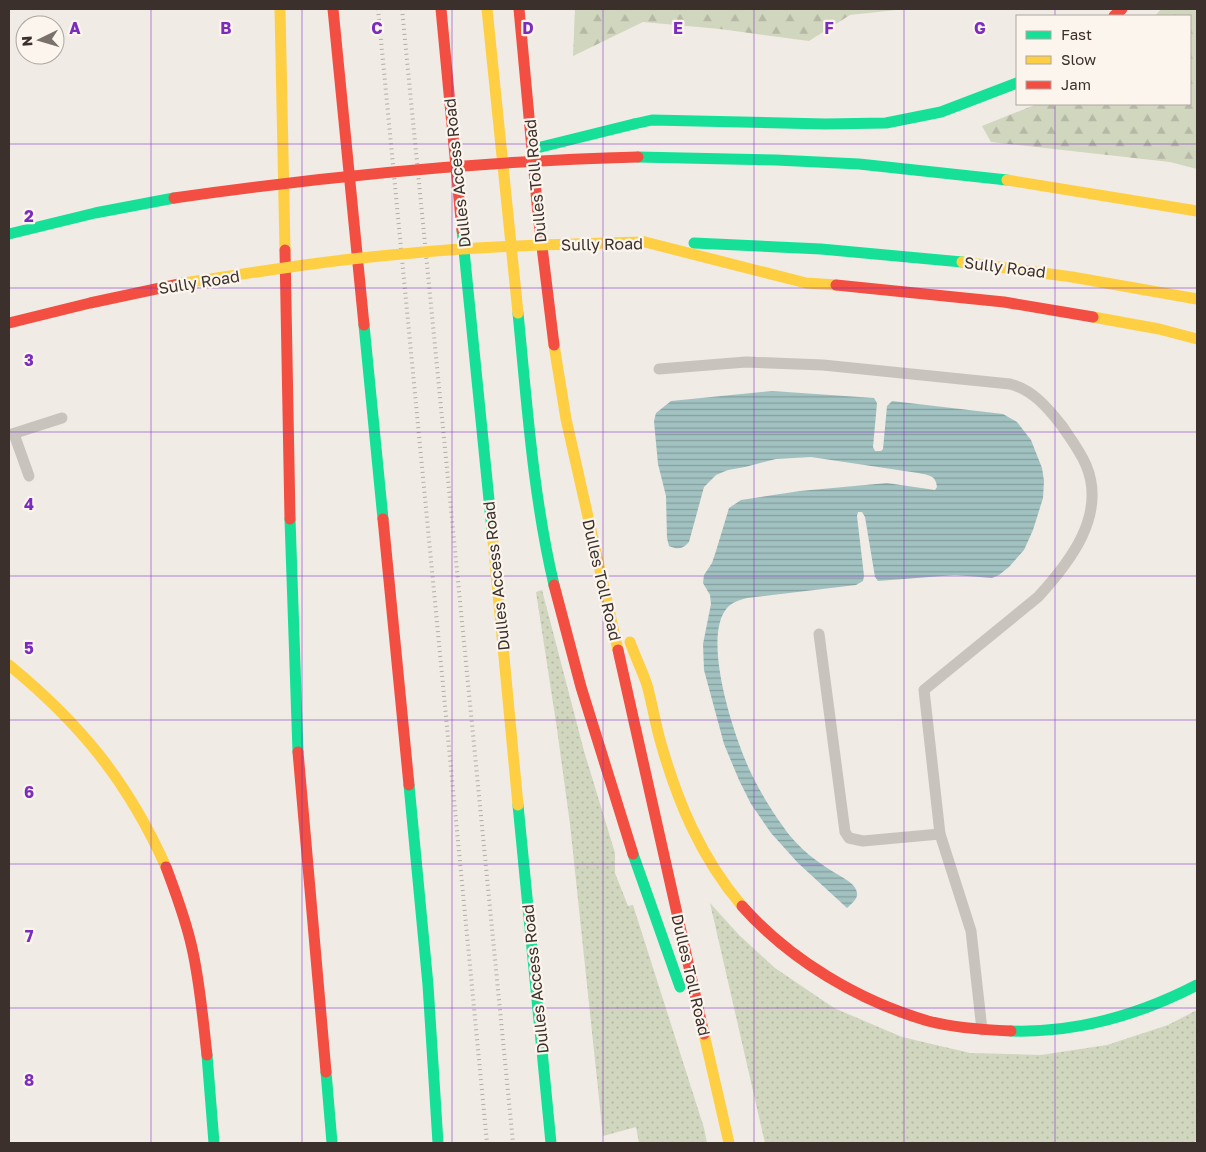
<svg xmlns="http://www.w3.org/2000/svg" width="1206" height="1152" font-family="'Golos Text',sans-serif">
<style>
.grass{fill:url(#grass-dots)}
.forest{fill:url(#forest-firs)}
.water{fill:url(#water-rules)}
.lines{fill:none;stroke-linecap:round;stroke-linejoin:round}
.lane{stroke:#c9c3be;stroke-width:11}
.fast{stroke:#16e098;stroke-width:11}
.slow{stroke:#ffcf43;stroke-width:11}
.jam{stroke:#f24e42;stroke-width:11}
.rail{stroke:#b1aca8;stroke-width:4;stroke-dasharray:1 4;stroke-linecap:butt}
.fast-bridge{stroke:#16e098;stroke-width:11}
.slow-bridge{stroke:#ffcf43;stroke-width:11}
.jam-bridge{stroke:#f24e42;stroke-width:11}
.grid{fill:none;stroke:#7b2cbf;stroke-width:1;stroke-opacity:0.55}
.labels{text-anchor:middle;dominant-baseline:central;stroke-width:4.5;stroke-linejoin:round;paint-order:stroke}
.street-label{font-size:16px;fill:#3b302b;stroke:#fbf5ee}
.grid-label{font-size:16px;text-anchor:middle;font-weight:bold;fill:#7b2cbf;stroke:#fbf5ee;stroke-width:4.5;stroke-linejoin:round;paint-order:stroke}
</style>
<defs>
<pattern id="grass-dots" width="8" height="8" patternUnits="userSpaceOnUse" patternTransform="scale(1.25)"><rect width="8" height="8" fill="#d1d6bf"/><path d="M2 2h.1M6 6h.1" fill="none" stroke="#b4b8a4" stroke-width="1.8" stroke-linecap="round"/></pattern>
<pattern id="forest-firs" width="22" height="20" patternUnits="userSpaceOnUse" patternTransform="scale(1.25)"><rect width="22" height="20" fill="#d1d6bf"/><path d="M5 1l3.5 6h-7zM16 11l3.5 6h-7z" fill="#b4b8a4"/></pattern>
<pattern id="water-rules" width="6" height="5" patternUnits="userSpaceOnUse" patternTransform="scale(1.25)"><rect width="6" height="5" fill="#a1c2c1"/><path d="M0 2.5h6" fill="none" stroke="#849e9d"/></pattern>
</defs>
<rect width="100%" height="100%" fill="#f0ebe5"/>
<g class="grass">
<path d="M542 590 584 751 615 853V873L628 906 633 905 704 1128 707 1143H639L636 1127 603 1136 570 824 557 729 536 592Z"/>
<path d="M710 903 739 935 775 968 834 1008 902 1037 970 1053 1041 1055 1107 1045 1168 1025 1197 1010V1139L1194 1143H765Z"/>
</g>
<g class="forest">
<path d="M575 9H905L850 15 809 41 720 29 643 22 573 56Z"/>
<path d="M1161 9H1197V169L1170 162 991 142 982 126 1037 104H1190V16H1155Z"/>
</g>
<path class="water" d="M772 391 874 398 877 403 873 447 875 451H881L883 449 887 406 892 401 1003 414 1017 422 1031 440 1042 468 1044 481 1043 498 1033 530 1024 550 1009 567 999 575 992 578 955 575 878 581 875 577 865 517 862 512H858L857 516 864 576 863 581 856 585 747 598C740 600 732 602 727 608 700 639 737 747 754 779 762 795 772 811 782 825 797 848 818 863 842 877 848 881 856 885 857 893 858 899 851 904 847 908L798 863 771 833 751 804 739 780 724 744 704 670 703 644 711 604 710 595 703 583 704 575 712 563 716 551 729 508 741 500 800 491 887 483 935 490 937 487C936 475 928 475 918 473L811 457 776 459 745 467 728 470 716 475 704 487 689 542C683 549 678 550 669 546L667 538 666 496 658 464 656 443 654 421 656 413 671 401Z"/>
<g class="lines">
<g class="lane">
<path d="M659 369 746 362 823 365 1010 384C1033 390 1048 408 1062 426 1071 439 1080 451 1086 465 1107 515 1070 562 1038 597L924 690 940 834 971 931 982 1030"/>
<path d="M14 434 29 476"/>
<path d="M9 435 62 418"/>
<path d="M819 634 845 832 849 838 863 841 940 834"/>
</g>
<g class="fast">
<path d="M634 124 652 120 825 124 886 123 941 112 1017 83"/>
<path d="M638 157 776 160 859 164 1007 180"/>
<path d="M462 230 492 530"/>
<path d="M9 234 95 213 174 198"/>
<path d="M694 243 821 249 962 262"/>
<path d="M518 313C527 404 533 496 554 585"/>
<path d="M364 325 383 519"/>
<path d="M290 519 298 752"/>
<path d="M409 785 428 985 438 1143"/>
<path d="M518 805 551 1143"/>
<path d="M633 854 680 987"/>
<path d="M1011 1031C1077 1033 1139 1015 1197 985"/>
<path d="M207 1055 214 1143"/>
<path d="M326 1072 332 1143"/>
</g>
<g class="slow">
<path d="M280 9 285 250"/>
<path d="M487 9 518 313"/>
<path d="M1007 180 1197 211"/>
<path d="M645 242 806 283 836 285"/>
<path d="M962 262 1072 277 1197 299"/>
<path d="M1093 317 1159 329 1197 339"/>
<path d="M554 345 566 419 618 650"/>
<path d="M492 530 518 805"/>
<path d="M630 642C635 656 642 670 647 685 652 703 655 722 660 740 677 801 701 858 742 906"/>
<path d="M9 665C81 724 128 782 166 867"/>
<path d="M704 1034 729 1143"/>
</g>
<g class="jam">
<path d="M333 9 364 325"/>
<path d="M441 9 462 230"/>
<path d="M519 9 538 214 554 345"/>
<path d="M1114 16 1122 9"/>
<path d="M285 250 290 519"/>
<path d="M836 285 1004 302 1093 317"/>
<path d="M9 323 90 303 184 283"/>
<path d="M383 519 409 785"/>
<path d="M554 585 581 687 633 854"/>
<path d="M618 650 704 1034"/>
<path d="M298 752 326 1072"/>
<path d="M166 867C176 894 186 920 192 948 200 983 203 1020 207 1055"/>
<path d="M742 906C790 960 859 1001 928 1021 955 1028 983 1030 1011 1031"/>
</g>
<g class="rail">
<path d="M378 9 487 1143"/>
<path d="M402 9 513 1143"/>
</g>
<path class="fast-bridge" d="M541 147 634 124"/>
<path class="slow-bridge" d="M184 283C257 272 329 260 402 254 483 246 564 244 645 242"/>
<path class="jam-bridge" d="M174 198C328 176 482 161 638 157"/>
</g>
<path class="grid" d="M151 9V1143M302 9V1143M452 9V1143M603 9V1143M754 9V1143M904 9V1143M1055 9V16M1055 104V1143M9 144H1197M9 288H1197M9 432H1197M9 576H1197M9 720H1197M9 864H1197M9 1008H1197"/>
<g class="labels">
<g class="street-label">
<text transform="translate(457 173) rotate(-96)">Dulles Access Road</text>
<text transform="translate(535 181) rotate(-95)">Dulles Toll Road</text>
<text transform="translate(602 244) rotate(-1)">Sully Road</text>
<text transform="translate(1005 267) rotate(7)">Sully Road</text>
<text transform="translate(199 282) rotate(-9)">Sully Road</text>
<text transform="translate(496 576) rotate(-96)">Dulles Access Road</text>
<text transform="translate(602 580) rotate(77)">Dulles Toll Road</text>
<text transform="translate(691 975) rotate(77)">Dulles Toll Road</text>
<text transform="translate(535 979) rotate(-96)">Dulles Access Road</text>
</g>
</g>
<g class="grid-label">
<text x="75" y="34">A</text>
<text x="226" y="34">B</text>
<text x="377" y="34">C</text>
<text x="528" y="34">D</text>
<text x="678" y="34">E</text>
<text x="829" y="34">F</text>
<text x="980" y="34">G</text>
<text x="29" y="222">2</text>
<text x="29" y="366">3</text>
<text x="29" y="510">4</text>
<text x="29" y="654">5</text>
<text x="29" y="798">6</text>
<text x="29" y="942">7</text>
<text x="29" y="1086">8</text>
</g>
<rect width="1206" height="1152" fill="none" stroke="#3b302b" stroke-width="20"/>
<rect x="1016" y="15" width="175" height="90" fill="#fbf5ee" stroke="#aea6a0"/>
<rect x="1026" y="31" width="25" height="8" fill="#16e098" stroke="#aea6a0"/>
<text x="1061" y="40" font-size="15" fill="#3b302b">Fast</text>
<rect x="1026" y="56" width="25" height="8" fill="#ffcf43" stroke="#aea6a0"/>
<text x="1061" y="65" font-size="15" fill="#3b302b">Slow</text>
<rect x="1026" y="81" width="25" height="8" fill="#f24e42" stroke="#aea6a0"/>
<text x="1061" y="90" font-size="15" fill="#3b302b">Jam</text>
<g transform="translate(40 40) rotate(265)"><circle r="24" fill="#fbf5ee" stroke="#aea6a0"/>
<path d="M0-4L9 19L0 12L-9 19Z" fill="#7a716c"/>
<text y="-8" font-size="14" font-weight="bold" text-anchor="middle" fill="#3b302b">N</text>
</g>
</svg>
